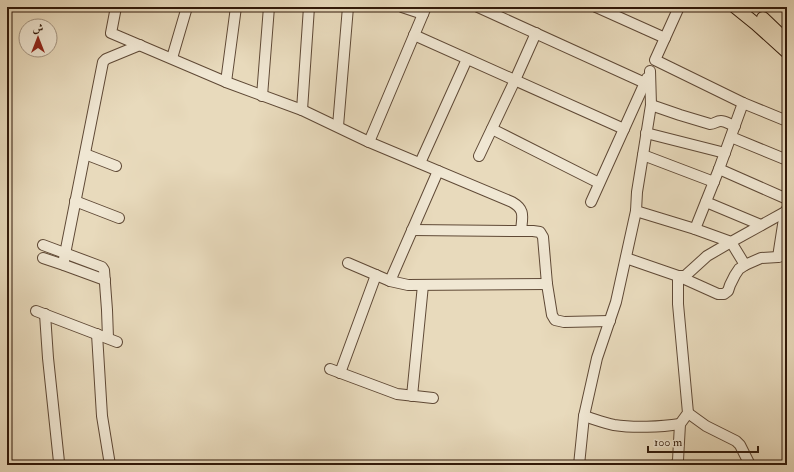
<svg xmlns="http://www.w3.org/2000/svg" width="794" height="472" font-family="'IM FELL Double Pica',Amiri,serif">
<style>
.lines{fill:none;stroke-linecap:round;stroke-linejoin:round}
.minor-casing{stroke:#5f4936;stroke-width:12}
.major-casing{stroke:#311909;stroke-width:14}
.minor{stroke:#f0e7d3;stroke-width:10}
.major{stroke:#e8dabc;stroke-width:12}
</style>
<rect width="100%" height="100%" fill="#e8dabc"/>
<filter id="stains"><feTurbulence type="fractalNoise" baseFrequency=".005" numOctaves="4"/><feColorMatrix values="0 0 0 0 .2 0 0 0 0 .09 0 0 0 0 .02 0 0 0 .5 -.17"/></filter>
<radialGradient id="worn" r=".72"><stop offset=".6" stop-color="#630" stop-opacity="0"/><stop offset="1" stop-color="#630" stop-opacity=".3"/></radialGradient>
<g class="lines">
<defs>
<g id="minor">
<path d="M116 7 111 33 226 82 302 110 369 142 512 202C526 210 522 217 521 231"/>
<path d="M402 7 423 14"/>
<path d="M478 7 645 83"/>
<path d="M596 7 665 38"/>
<path d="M679 7 655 60 743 103 787 121"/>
<path d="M414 35 624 129"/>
<path d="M172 58 187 7"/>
<path d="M226 82 236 7"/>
<path d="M262 96 269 7"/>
<path d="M651 105 680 115 710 124C715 124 716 121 721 121 725 121 731 125 735 126"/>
<path d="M302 110 309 7"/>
<path d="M338 126 348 7"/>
<path d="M492 129 599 183"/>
<path d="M646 133 725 153"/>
<path d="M731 137 787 160"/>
<path d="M369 142 426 7"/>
<path d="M85 154 116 166"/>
<path d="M643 155 714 182"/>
<path d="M479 156 515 80 536 33"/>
<path d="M420 163 467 59"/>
<path d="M719 169 787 199"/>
<path d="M75 201 119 218"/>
<path d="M591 202 647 78"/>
<path d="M706 202 761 225"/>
<path d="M636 211 695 229 731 242 785 212 787 209"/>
<path d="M695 229 719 169 743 103"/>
<path d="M412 230 521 231H533L540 232 543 237 547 284 552 315 555 320 564 322 610 321"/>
<path d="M43 245 102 267 104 270 107 310 108 338"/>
<path d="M778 257 785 212"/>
<path d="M43 258 64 265 105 280"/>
<path d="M626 258 678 276H685L707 256 731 242 745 265"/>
<path d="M348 263 390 281 408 285 547 284"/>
<path d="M64 265V259L103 62 106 59 140 45"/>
<path d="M390 281 438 171"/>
<path d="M36 311 117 342"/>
<path d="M45 314 48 358 59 462 60 465"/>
<path d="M97 334 102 416 110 465"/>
<path d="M330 369 397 394 433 398"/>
<path d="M340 373 376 275"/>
<path d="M412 396 423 285"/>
<path d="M688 413 706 426 736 441 740 445 750 465"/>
<path d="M584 416C594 419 604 423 614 425 633 428 661 427 680 424"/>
<path d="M579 465 584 416 597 358 616 302 636 211 637 192 643 155 651 105 650 71"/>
<path d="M676 465 678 460 680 424 688 413 678 304V276L718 294H724L728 291 730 285 735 275 739 269 745 265 761 258 778 257 787 255"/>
</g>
<g id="major">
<path d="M735 7 756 24 787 52"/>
<path d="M763 18 787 41"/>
</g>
</defs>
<use href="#minor" class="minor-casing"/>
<use href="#major" class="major-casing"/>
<use href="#minor" class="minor"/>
<use href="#major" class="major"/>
</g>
<rect width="794" height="472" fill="none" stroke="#e8dabc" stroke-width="24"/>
<rect x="8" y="8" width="778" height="456" fill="none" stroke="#311909" stroke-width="2"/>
<rect x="12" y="12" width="770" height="448" fill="none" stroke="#311909"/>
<g transform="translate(38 38)"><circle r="19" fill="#f0e7d3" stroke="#a49582"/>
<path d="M0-3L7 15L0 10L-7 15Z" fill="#8f2418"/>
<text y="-6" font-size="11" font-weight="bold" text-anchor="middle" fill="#311909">ش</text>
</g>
<path d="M648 446v6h110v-6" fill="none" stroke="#311909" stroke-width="2"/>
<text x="654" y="446" font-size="12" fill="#311909" stroke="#f0e7d3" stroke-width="3" paint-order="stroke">100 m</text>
<rect width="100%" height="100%" filter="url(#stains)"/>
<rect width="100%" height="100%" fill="url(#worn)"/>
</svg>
